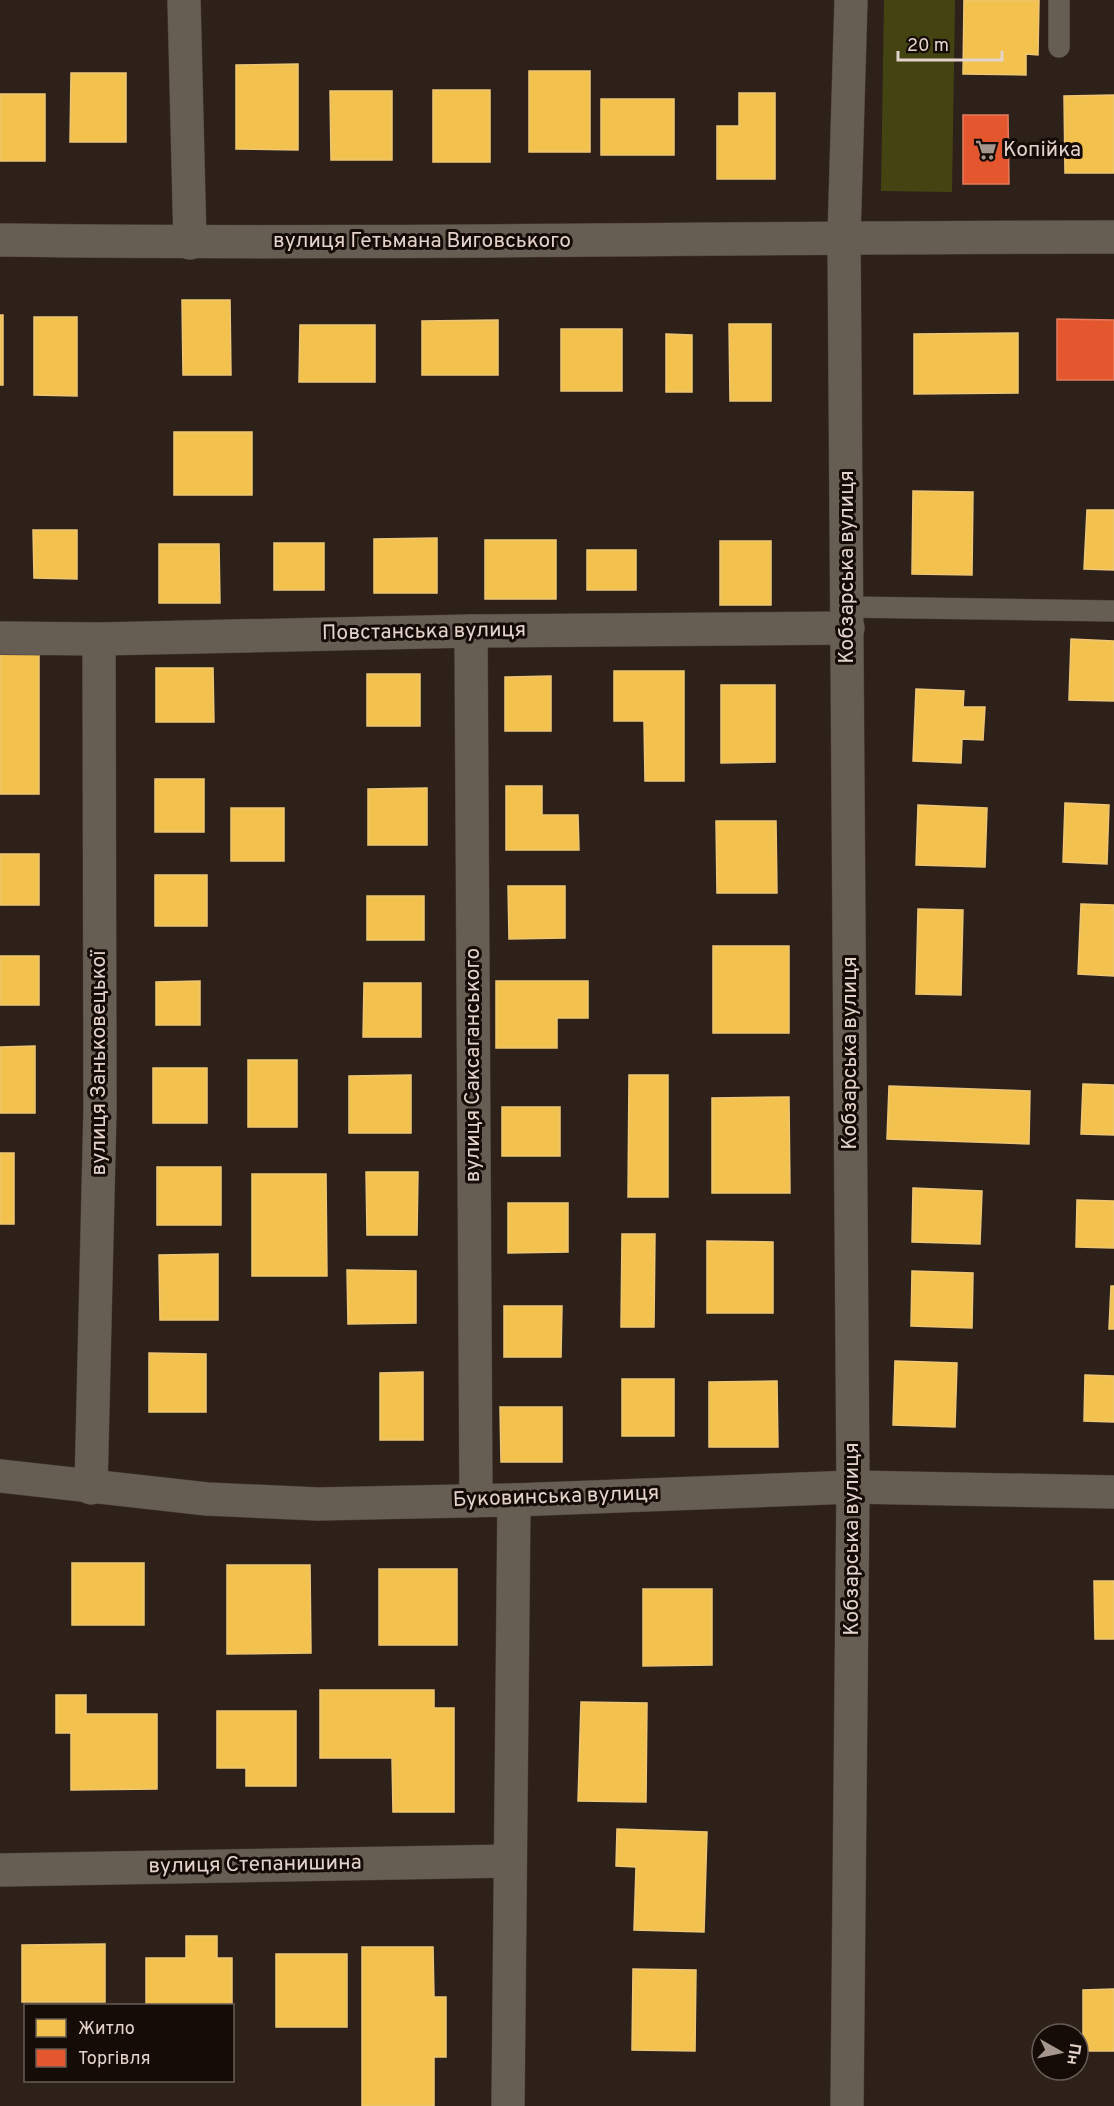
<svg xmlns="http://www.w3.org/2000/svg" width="1114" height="2106" font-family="Overpass,sans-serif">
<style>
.green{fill:#444413}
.homes{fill:#f2c14e;stroke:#eec674;stroke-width:1.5}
.shops{fill:#e4572e;stroke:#e47c5d;stroke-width:1.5}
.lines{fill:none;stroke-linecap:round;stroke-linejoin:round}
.service-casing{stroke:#493e38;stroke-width:22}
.minor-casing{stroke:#493e38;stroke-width:34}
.tertiary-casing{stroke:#493e38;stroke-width:34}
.service{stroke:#665d53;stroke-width:21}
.minor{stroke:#665d53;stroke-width:33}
.tertiary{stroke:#665d53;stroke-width:33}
.labels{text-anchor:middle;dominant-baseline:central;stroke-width:6;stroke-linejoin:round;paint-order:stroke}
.poi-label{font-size:21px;fill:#e3d3cb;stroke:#160c07;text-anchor:start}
.street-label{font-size:21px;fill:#e3d3cb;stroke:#160c07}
</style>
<rect width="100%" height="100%" fill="#2e211a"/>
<path class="green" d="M884 0H955L952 192 881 191Z"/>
<g class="homes">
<path d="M964 0H1039L1038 55 1026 54V75L963 74Z"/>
<path d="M298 64V150L236 149V65Z"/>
<rect x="529" y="71" width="61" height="81"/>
<path d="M71 73H126V142H70Z"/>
<rect x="433" y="90" width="57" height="72"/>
<path d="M330 91H392V160H331Z"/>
<path d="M739 93H775V179H717V126H739Z"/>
<rect x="0" y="94" width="45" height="67"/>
<path d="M1114 95V173H1065L1064 96Z"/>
<rect x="601" y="99" width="73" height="56"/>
<path d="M182 300H230L231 375H183Z"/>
<rect x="0" y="315" width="3" height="70"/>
<path d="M34 317H77V396L34 395Z"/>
<path d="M498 320V375H422V321Z"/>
<path d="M729 324H771V401H730Z"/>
<path d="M300 325H375V382H299Z"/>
<rect x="561" y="329" width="61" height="62"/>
<path d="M1018 333V393L914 394V334Z"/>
<path d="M666 334 692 335V392H666Z"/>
<rect x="174" y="432" width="78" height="63"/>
<path d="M913 491 973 492 972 575 912 574Z"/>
<path d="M1087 510H1114V570L1084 569Z"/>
<path d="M33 530H77V579L34 578Z"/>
<path d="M437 538V593H374V539Z"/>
<rect x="485" y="540" width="71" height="59"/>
<rect x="720" y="541" width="51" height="64"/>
<rect x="274" y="543" width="50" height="47"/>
<path d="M159 544H219L220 603H159Z"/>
<rect x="587" y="550" width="49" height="40"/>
<path d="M1071 639 1114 641V701L1069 700Z"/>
<rect x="0" y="649" width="39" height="145"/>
<path d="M156 668H213L214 722H156Z"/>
<path d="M614 671H684V781H645L644 721H614Z"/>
<rect x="367" y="674" width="53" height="52"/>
<path d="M551 676V731H505V677Z"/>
<path d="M721 685H775V762L721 763Z"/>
<path d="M916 689 964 691 963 707H985L983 740 962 739 961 763 913 761Z"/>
<rect x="155" y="779" width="49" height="53"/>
<path d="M506 786H542V815H578L579 850H506Z"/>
<path d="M427 788V845H368V789Z"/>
<path d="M1065 803 1109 805 1107 864 1063 862Z"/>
<path d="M918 805 987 808 985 867 916 865Z"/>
<rect x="231" y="808" width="53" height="53"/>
<path d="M716 821H776L777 893H717Z"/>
<rect x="0" y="854" width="39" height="51"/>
<rect x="155" y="875" width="52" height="51"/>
<path d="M508 886H565V938L509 939Z"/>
<rect x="367" y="896" width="57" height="44"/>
<path d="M1081 904 1114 905V976L1078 974Z"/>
<path d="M918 909 963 910 961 995 916 994Z"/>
<rect x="713" y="946" width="76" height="87"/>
<rect x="0" y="956" width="39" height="49"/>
<path d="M200 981V1025H156V982Z"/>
<path d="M496 981H588V1018H557V1048H496Z"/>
<path d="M364 983H421V1037H363Z"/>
<path d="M35 1046V1113H0V1047Z"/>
<rect x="248" y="1060" width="49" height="67"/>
<rect x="153" y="1068" width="54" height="55"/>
<path d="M411 1075V1133H349V1076Z"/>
<path d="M629 1075H668V1197H628Z"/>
<path d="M1083 1084 1114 1085V1135L1081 1134Z"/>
<path d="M889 1086 1030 1091 1029 1144 887 1139Z"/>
<path d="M789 1097 790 1193H712V1098Z"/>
<rect x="502" y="1107" width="58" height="49"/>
<rect x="0" y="1153" width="14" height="71"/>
<rect x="157" y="1167" width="64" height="58"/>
<path d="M366 1172H418L417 1235H367Z"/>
<path d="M252 1174H326L327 1276H252Z"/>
<path d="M913 1188 982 1191 980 1244 912 1242Z"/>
<path d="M1077 1200 1114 1201V1248L1076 1247Z"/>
<path d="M508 1203H568V1252L508 1253Z"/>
<path d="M622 1234H655L654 1327H621Z"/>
<path d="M707 1241 773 1242V1313H707Z"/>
<path d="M218 1254V1320H160L159 1255Z"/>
<path d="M347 1270 416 1271V1323L348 1324Z"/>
<path d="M912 1271 973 1273 972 1328 911 1326Z"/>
<path d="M1111 1286H1114V1329H1109Z"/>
<path d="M504 1306H562L561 1357H504Z"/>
<path d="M149 1353 206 1354V1412H149Z"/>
<path d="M895 1361 957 1363 955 1427 893 1425Z"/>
<path d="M423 1372V1440H380V1373Z"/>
<path d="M1085 1375 1114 1376V1422L1084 1421Z"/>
<rect x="622" y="1379" width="52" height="57"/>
<path d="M777 1381 778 1447H709V1382Z"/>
<path d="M500 1407H562V1462H501Z"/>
<rect x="72" y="1563" width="72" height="62"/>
<path d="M227 1565H310L311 1653 227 1654Z"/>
<rect x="379" y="1569" width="78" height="76"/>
<path d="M1094 1581H1114V1639H1095Z"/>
<path d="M643 1589H712V1665L643 1666Z"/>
<path d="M320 1690H434V1708H454V1812H393L392 1758H320Z"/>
<path d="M56 1695H86V1714H157V1789L71 1790V1733H56Z"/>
<path d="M581 1702 647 1703 646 1802 578 1801Z"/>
<path d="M217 1711H296V1786H246V1768H217Z"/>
<path d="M617 1829 707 1832 704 1932 634 1930 636 1867 616 1866Z"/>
<path d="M186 1936H217V1958H232V2006H146V1958H186Z"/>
<path d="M105 1944V2002H22V1945Z"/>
<path d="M362 1947H433L434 1997H446V2057H434V2106H362Z"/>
<rect x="276" y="1954" width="71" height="73"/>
<path d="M633 1969 696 1970 695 2051 632 2050Z"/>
<path d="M1114 1989V2051H1083V1990Z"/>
</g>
<g class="shops">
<path d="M963 115H1008L1009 184H963Z"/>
<path d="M1057 319 1114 320V380H1057Z"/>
</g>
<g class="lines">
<defs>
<g id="service">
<path d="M1059 47V0"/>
<path d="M848 607 1114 611"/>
</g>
<g id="minor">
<path d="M184 0 190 243"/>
<path d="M0 240C371 245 743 237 1114 237"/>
<path d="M471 631 476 1500"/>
<path d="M0 638 99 639 471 631 848 628"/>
<path d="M0 1476 207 1499 318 1504 514 1500 853 1487 1114 1492"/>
<path d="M91 1488 100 1109 99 639"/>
<path d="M0 1870 510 1861"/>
<path d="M508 2106 514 1500"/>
</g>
<path id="tertiary" d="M847 2106 853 1487 844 237 851 0"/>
</defs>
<use href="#service" class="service-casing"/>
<use href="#minor" class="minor-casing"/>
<use href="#tertiary" class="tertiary-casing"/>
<use href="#service" class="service"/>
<use href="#minor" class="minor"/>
<use href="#tertiary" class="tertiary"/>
</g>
<defs>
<symbol id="supermarket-bare" viewBox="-9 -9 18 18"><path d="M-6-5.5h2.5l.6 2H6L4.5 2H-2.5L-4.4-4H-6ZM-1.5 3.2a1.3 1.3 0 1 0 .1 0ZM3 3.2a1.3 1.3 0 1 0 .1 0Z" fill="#a4958d" stroke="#160c07" stroke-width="2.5" paint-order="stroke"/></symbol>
</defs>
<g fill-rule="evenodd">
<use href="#supermarket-bare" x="971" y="135" width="30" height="30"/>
</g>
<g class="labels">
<g class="poi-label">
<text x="1003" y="150">Копійка</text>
</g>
<g class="street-label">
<text x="422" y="241">вулиця Гетьмана Виговського</text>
<text transform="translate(847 567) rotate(-90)">Кобзарська вулиця</text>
<text transform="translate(424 632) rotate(-1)">Повстанська вулиця</text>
<text transform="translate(850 1053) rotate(-90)">Кобзарська вулиця</text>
<text transform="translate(99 1063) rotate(-90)">вулиця Заньковецької</text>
<text transform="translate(473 1065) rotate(-90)">вулиця Саксаганського</text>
<text transform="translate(556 1497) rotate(-2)">Буковинська вулиця</text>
<text transform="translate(852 1539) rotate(-90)">Кобзарська вулиця</text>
<text transform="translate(255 1865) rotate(-1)">вулиця Степанишина</text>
</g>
</g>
<rect x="24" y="2004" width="210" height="78" fill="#160c07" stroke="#685c55" stroke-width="1.5"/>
<rect x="36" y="2019" width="30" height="18" fill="#f2c14e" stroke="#685c55" stroke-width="1.5"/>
<text x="78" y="2034" font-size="18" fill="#e3d3cb">Житло</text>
<rect x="36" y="2049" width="30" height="18" fill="#e4572e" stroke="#685c55" stroke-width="1.5"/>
<text x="78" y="2064" font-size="18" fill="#e3d3cb">Торгівля</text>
<g transform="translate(1060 2052) rotate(99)"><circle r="28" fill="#160c07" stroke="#685c55" stroke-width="1.5"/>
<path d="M0-4.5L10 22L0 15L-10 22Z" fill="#a4958d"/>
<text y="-9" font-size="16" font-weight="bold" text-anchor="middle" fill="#e3d3cb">Пн</text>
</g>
<path d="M898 51v9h104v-9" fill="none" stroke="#e3d3cb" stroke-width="3"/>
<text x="907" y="51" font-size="18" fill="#e3d3cb" stroke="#160c07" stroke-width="4.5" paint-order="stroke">20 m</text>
</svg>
